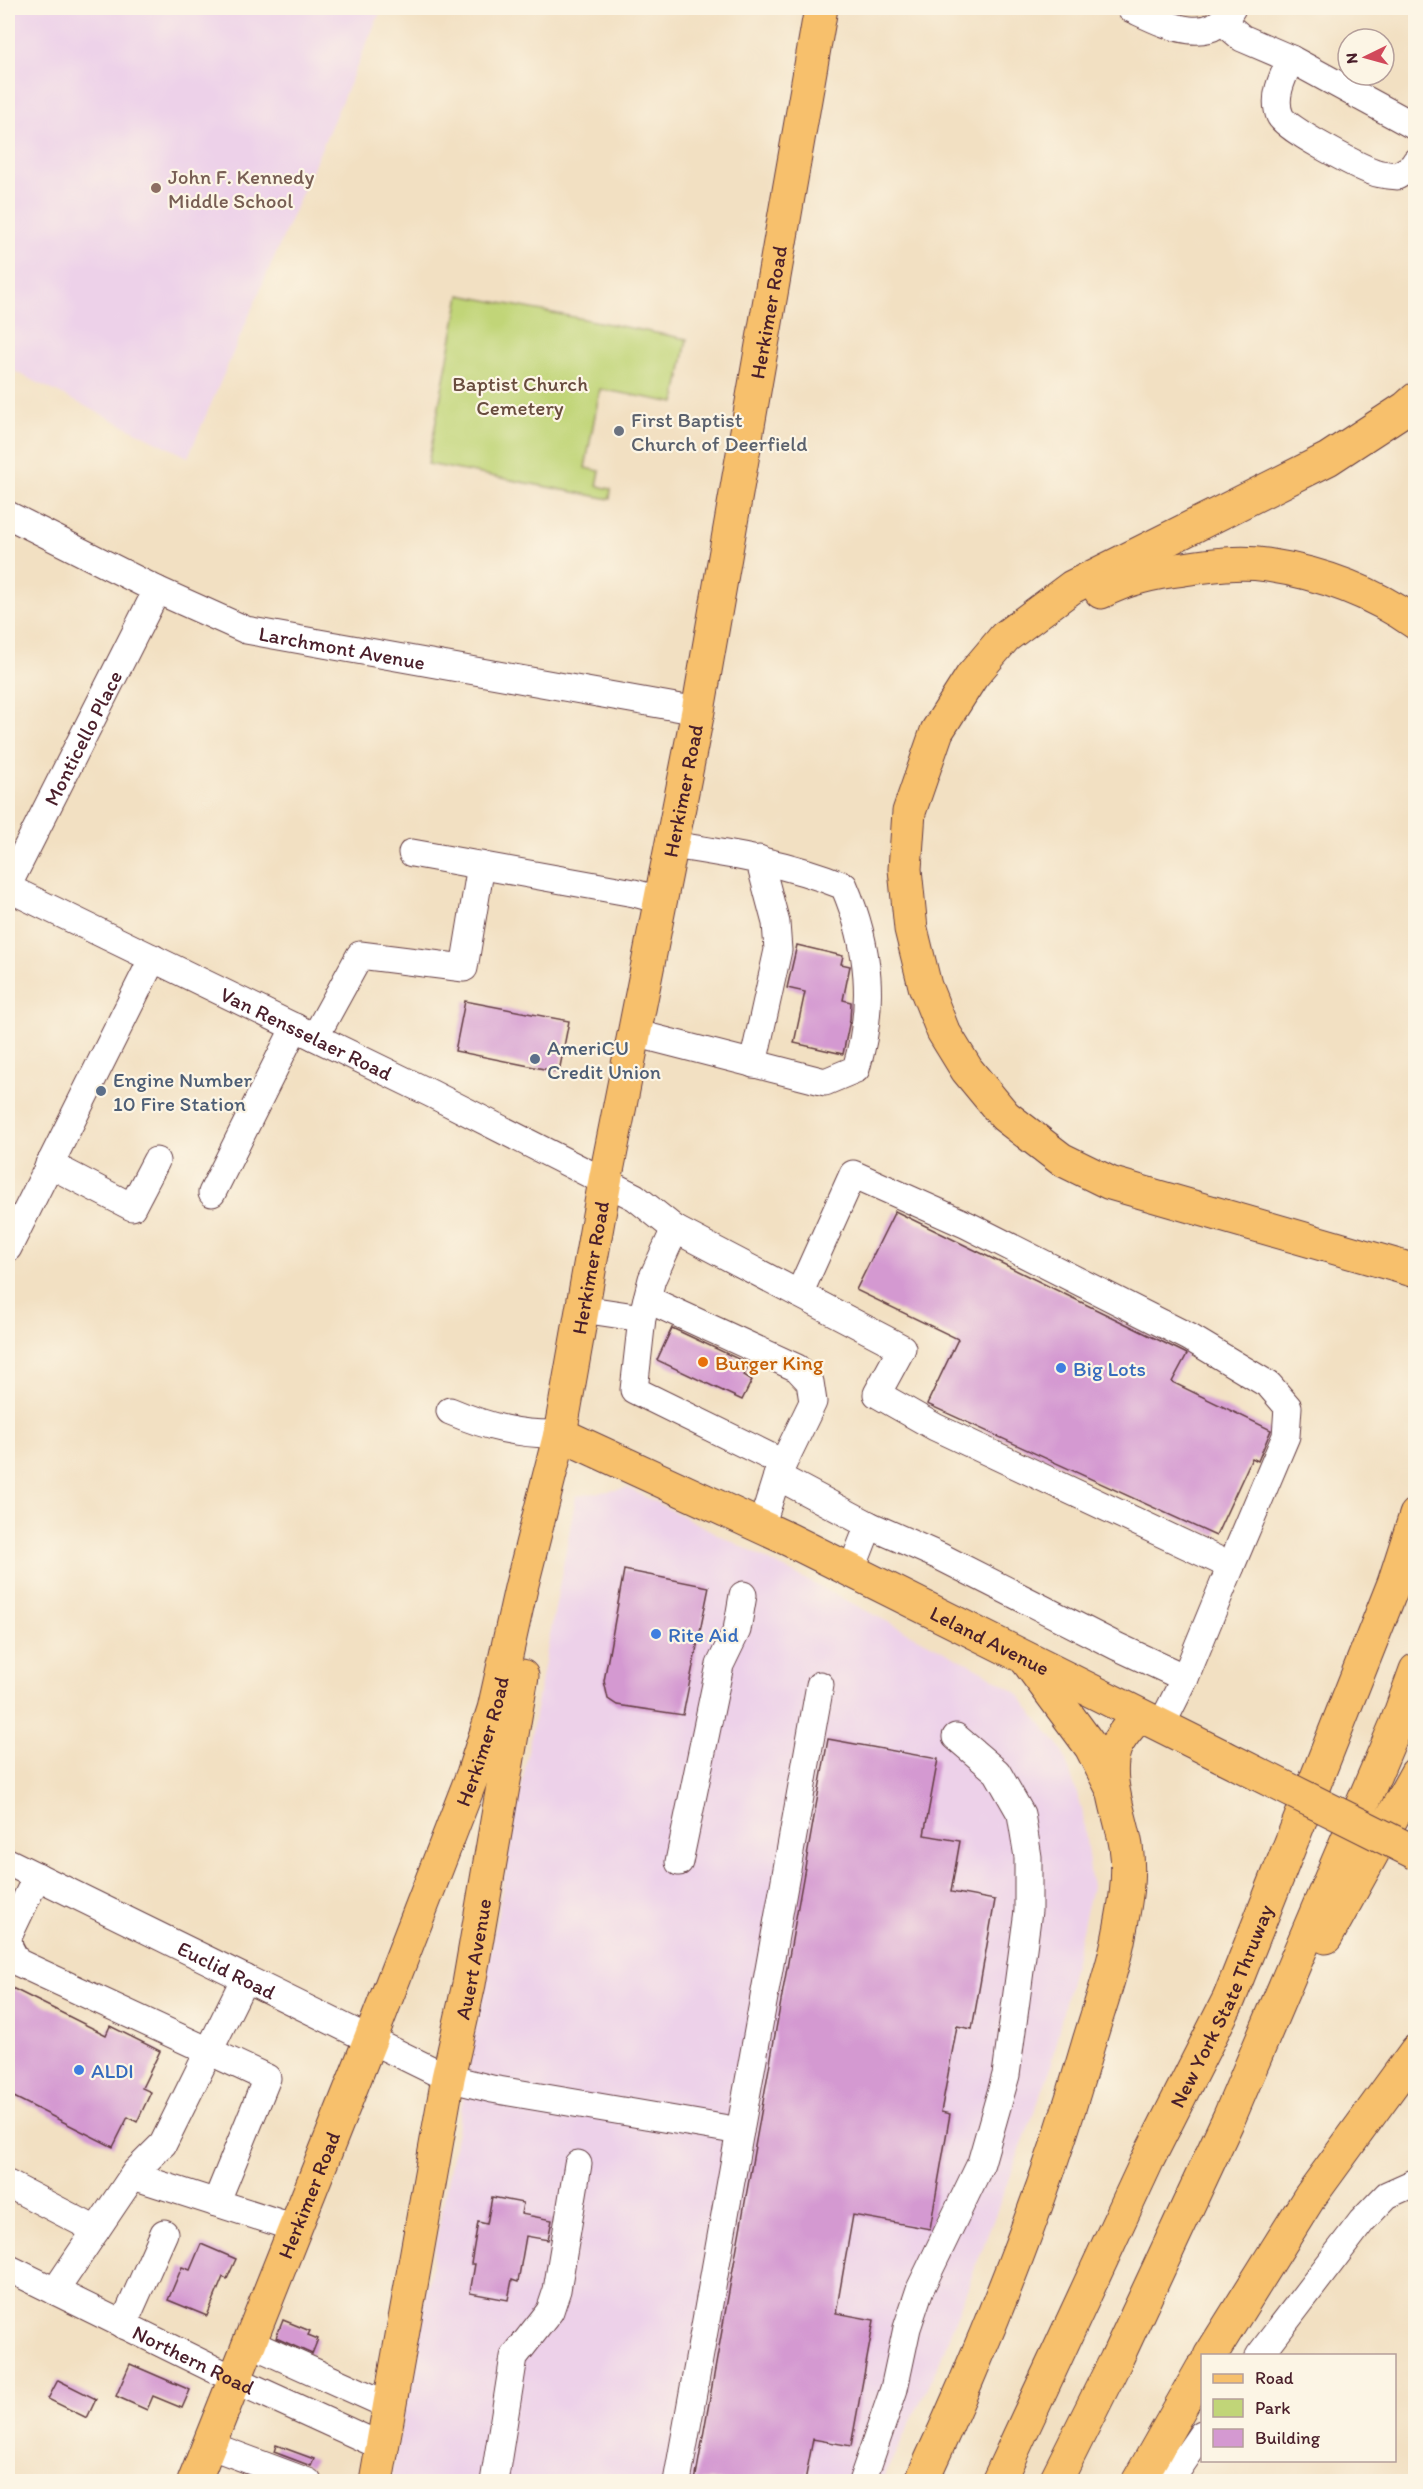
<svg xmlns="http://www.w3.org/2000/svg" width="1423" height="2489" font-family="Itim,sans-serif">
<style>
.built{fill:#edd1e9}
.green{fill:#c1d578;stroke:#867a52;stroke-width:1.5}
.building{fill:#d499d1}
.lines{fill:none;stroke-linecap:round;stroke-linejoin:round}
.minor-casing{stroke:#633c42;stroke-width:29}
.major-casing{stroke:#633c42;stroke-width:35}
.highway-casing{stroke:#633c42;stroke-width:35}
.minor{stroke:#fff;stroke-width:27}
.major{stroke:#f7c06c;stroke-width:33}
.highway{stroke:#f7c06c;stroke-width:33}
.major-bridge-casing{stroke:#633c42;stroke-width:35;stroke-linecap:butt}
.major-bridge{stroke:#f7c06c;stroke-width:33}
.education-dot{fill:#8d6e63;stroke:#fcf5e5;stroke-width:2}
.worship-dot{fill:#6b7280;stroke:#fcf5e5;stroke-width:2}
.service-dot{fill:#5c6f8a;stroke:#fcf5e5;stroke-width:2}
.food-dot{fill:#e8710a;stroke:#fcf5e5;stroke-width:2}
.shop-dot{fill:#3f7fe0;stroke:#fcf5e5;stroke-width:2}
.labels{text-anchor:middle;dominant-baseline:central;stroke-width:4.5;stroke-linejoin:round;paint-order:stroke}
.education-label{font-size:21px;fill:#785e54;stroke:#fcf5e5;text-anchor:start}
.street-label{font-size:21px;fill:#4a1f2b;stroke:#fcf5e5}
.park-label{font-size:21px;fill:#684c3e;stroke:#fcf5e5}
.worship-label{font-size:21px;fill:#5b616d;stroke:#fcf5e5;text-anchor:start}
.service-label{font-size:21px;fill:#4e5e75;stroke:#fcf5e5;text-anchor:start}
.food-label{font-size:21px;fill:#c56008;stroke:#fcf5e5;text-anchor:start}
.shop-label{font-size:21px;fill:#366cbe;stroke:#fcf5e5;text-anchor:start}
</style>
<rect width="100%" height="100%" fill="#fcf5e5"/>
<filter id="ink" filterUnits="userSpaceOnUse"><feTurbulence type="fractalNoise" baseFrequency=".0167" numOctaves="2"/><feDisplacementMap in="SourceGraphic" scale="12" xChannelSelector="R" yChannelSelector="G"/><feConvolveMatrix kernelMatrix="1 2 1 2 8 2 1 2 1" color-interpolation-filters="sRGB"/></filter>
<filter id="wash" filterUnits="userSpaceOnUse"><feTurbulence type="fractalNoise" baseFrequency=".008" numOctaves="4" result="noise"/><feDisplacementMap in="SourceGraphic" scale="24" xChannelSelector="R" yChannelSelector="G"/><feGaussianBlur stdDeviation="1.35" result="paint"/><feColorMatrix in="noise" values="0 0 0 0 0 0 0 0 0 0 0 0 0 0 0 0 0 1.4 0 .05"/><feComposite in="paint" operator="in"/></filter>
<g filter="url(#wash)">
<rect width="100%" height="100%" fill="#f2e0c2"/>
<g class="built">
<path d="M8 8H382L188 457 8 368Z"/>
<path d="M628 1488 983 1671 1017 1693 1062 1750 1082 1808 1092 1887 1048 2076 939 2363 882 2481 391 2482 576 1496Z"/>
</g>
<path class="green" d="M460 295 687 339 675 403 600 389 585 468 600 471 597 486 611 489 610 499 428 464Z"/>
<g id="blocks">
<g class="building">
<path d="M797 945 843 956 841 964 850 966 843 1000 851 1002 850 1020 843 1054 794 1043 805 992 787 988Z"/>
<path d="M465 1001 569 1021 559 1072 455 1051Z"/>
<path d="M895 1211 1181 1351 1187 1354 1172 1382 1271 1430 1258 1461 1252 1458 1216 1536 927 1404 958 1339 856 1290Z"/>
<path d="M672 1328 749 1364 744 1375 752 1380 742 1400 657 1360Z"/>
<path d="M624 1570 709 1587 683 1715 617 1705 608 1699 604 1681Z"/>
<path d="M828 1739 938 1759 924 1835 960 1841 951 1892 995 1900 972 2029 957 2026 941 2112 950 2114 930 2229 853 2215 836 2313 874 2320 851 2446 813 2439 805 2481H695Z"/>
<path d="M8 1986 106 2035 110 2026 160 2051 142 2088 151 2092 137 2122 128 2117 113 2147 8 2094Z"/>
<path d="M492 2197 523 2203 521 2214 552 2220 548 2240 526 2236 518 2282 512 2280 508 2300 470 2293 475 2264H471L478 2222 487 2224Z"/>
<path d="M201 2244 236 2259 227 2279 223 2277 207 2316 168 2300 182 2267 190 2270Z"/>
<path d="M283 2320 310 2331 308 2335 318 2339 312 2354 276 2338Z"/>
<path d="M130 2364 190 2390 182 2408 153 2396 147 2410 116 2396Z"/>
<path d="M58 2380 96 2399 87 2418 48 2399Z"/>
<path d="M276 2445 314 2459 311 2466 274 2452Z"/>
</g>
</g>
</g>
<g filter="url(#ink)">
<use href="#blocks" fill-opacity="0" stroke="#633c42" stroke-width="1.5"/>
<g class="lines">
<defs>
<g id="minor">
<path d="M1130 8C1161 22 1209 50 1232 8"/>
<path d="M1222 21 1242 38 1291 59 1416 127"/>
<path d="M1291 59C1283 76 1272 97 1280 116 1284 128 1359 167 1374 172 1381 175 1390 175 1397 176L1412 167 1416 161"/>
<path id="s1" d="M8 515 157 590 246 630 698 711"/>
<path d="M412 853 634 893 660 900"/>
<path id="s2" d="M8 885 157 590"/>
<path id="s3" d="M8 888 430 1093 635 1197 675 1229 902 1348 877 1394 935 1427 1231 1566 1185 1678"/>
<path d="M634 1033 825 1082 856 1069C875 1005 870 947 844 886 788 863 730 854 672 845"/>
<path d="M315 1037 360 955 464 968 481 865"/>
<path d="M753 1064 778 950 776 923 759 859"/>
<path d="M49 1164 132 1207 156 1161"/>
<path d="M212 1193 295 1027"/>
<path d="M675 1229 652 1279 642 1318 634 1390 783 1463"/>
<path d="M8 1248 153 958"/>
<path d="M799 1294 853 1174 967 1225 1189 1337 1269 1385 1288 1407 1286 1436 1231 1566"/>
<path d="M647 1299 797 1368 810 1382 813 1402 777 1476"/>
<path d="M582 1309 642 1318"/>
<path d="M450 1411C488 1427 519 1435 560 1434"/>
<path d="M761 1527 777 1476 869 1525 939 1556 1116 1646 1185 1678 1161 1726"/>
<path d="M851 1571 869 1525"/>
<path id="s4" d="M8 1862 448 2078 492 2089 740 2131"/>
<path d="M679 1862 720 1665 737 1630 743 1595"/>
<path d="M37 1876 8 1937 9 1947 17 1962 267 2078 216 2203"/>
<path d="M133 2176 295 2228"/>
<path d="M8 2184 96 2230"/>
<path id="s5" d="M8 2268 236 2380 383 2447"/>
<path d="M55 2291 136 2171 163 2144 245 1978"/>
<path d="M123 2325 164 2233"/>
<path d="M250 2343 390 2406"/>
<path d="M1259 2356 1362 2221 1387 2195 1416 2182"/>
<path d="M209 2445 308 2482"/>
<path d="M494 2482 514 2357 550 2311 557 2290 578 2164"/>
<path d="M677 2482 820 1685"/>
<path d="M862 2482 894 2389 907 2328 920 2289 981 2163 1006 2075 1028 1911V1857L1021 1814 997 1772 956 1737"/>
<path d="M1169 2482 1202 2434"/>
</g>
<g id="major">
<path id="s6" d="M560 1434 790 1540 1224 1757"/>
<path id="s7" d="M194 2482 370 2040 473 1774 494 1709 521 1588 560 1434 605 1181 698 711 821 8"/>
<path id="s8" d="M376 2482 448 2078 469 1984 522 1676"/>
</g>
<g id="highway">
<path d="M1416 399 1406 408 1328 459 1072 587 1005 637 972 676 937 731 909 812 905 869 911 929 925 986 943 1031 967 1070 1005 1116 1061 1159 1110 1183 1416 1271"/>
<path d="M1101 592C1125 579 1157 572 1184 569 1211 565 1240 561 1267 565 1320 573 1372 592 1416 623"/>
<path d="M1026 1659 1091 1747 1112 1788"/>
<path d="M1326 1937 1416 1774"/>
<path d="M1210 2356 1309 2198 1416 2051"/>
<path d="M921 2482C987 2340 1045 2196 1088 2045 1098 2011 1111 1976 1118 1941 1124 1910 1131 1878 1126 1846 1121 1815 1104 1779 1115 1748 1120 1736 1131 1725 1139 1715"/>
<path id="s9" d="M998 2482 1148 2159 1229 1999 1394 1583 1416 1515"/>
<path d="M1055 2482 1116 2360 1229 2118 1396 1725 1416 1670"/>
<path d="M1138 2482 1202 2369"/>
</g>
</defs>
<use href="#minor" class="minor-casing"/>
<use href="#major" class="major-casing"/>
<use href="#highway" class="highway-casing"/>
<use href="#minor" class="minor"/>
<use href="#major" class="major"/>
<use href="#highway" class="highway"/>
<defs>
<path id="major-bridge" d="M1224 1757 1416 1853"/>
</defs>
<use href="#major-bridge" class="major-bridge-casing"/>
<use href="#major-bridge" class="major-bridge"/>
</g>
</g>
<circle class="education-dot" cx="156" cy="188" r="6"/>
<circle class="worship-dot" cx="619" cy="431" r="6"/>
<g class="service-dot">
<circle cx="535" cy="1059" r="6"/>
<circle cx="101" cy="1091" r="6"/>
</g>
<circle class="food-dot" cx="703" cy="1362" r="6"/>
<g class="shop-dot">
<circle cx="1061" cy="1368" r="6"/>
<circle cx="656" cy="1634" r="6"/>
<circle cx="79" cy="2070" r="6"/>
</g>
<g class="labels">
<g class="education-label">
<text x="168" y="176">John F. Kennedy<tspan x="168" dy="24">Middle School</tspan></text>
</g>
<g class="street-label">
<text stroke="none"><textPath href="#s7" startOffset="2253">Herkimer Road</textPath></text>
<text stroke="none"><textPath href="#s1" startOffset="362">Larchmont Avenue</textPath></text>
<text stroke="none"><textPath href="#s2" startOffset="165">Monticello Place</textPath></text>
<text stroke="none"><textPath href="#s7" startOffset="1767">Herkimer Road</textPath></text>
<text stroke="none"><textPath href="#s3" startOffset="332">Van Rensselaer Road</textPath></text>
<text stroke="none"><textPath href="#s7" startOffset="1281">Herkimer Road</textPath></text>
<text stroke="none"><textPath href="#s6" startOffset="477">Leland Avenue</textPath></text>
<text stroke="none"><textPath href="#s7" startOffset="795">Herkimer Road</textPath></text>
<text stroke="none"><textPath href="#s8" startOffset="532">Auert Avenue</textPath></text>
<text stroke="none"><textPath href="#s4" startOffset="244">Euclid Road</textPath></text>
<text stroke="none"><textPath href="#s9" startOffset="526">New York State Thruway</textPath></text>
<text stroke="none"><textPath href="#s7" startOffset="309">Herkimer Road</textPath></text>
<text stroke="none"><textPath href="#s5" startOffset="207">Northern Road</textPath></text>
</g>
<g class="park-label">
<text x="520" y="383">Baptist Church<tspan x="520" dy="24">Cemetery</tspan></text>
</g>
<g class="worship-label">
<text x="631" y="419">First Baptist<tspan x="631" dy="24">Church of Deerfield</tspan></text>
</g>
<g class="service-label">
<text x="547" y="1047">AmeriCU<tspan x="547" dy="24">Credit Union</tspan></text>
<text x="113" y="1079">Engine Number<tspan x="113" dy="24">10 Fire Station</tspan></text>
</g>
<g class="food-label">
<text x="715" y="1362">Burger King</text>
</g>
<g class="shop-label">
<text x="1073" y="1368">Big Lots</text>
<text x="668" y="1634">Rite Aid</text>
<text x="91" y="2070">ALDI</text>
</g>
</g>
<rect width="1423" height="2489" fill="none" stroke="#fcf5e5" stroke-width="30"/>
<rect x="1201" y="2354" width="195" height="108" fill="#fcf5e5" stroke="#b59f9b" stroke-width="1.5"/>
<rect x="1213" y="2374" width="30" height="9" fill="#f7c06c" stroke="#b59f9b" stroke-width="1.5"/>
<text x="1255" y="2384" font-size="18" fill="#4a1f2b">Road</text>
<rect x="1213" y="2399" width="30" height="18" fill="#c1d578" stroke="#b59f9b" stroke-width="1.5"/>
<text x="1255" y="2414" font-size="18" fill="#4a1f2b">Park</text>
<rect x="1213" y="2429" width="30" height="18" fill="#d499d1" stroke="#b59f9b" stroke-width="1.5"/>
<text x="1255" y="2444" font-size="18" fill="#4a1f2b">Building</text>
<g transform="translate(1366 57) rotate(265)"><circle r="28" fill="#fcf5e5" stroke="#b59f9b" stroke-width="1.5"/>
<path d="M0-4.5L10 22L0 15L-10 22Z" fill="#d1495b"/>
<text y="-9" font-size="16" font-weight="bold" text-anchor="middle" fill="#4a1f2b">N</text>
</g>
</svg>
